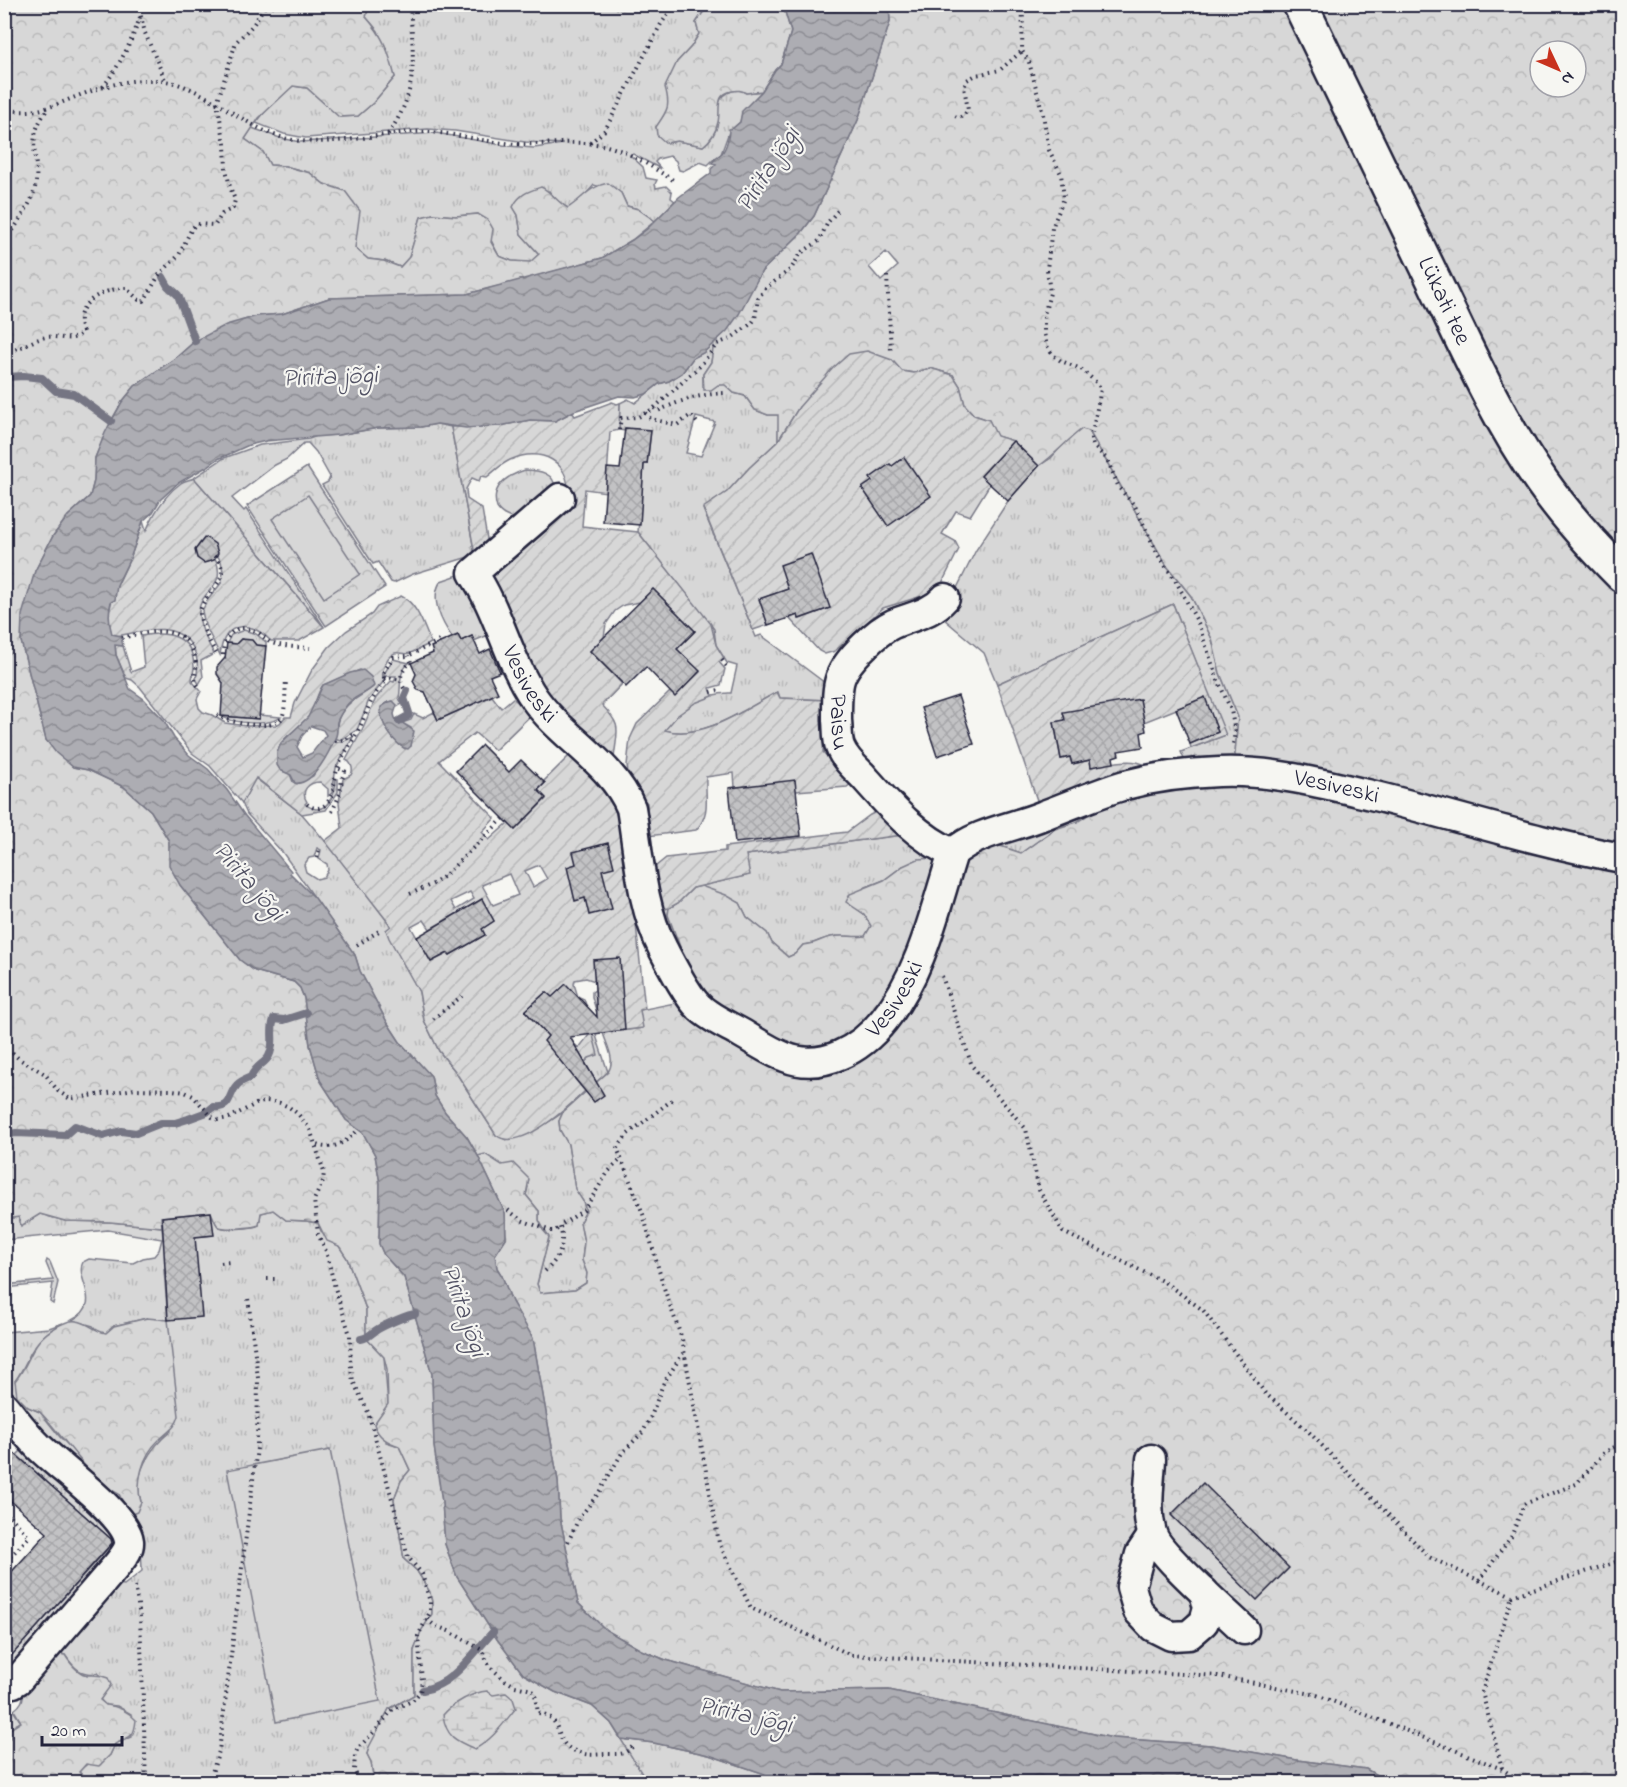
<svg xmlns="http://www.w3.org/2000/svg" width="1627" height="1787" font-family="'Indie Flower',sans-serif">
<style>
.grass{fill:url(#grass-tufts);stroke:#7c7c89;stroke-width:1.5;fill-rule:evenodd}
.forest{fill:url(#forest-crowns);stroke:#7c7c89;stroke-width:1.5;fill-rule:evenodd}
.wetland{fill:url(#wetland-marsh);stroke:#7c7c89;stroke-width:1.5}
.garden{fill:url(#garden-furrows);stroke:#7c7c89;stroke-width:1.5;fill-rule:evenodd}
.pitch{fill:#d7d7d7;stroke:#7c7c89;stroke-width:1.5}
.water{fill:url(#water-waves);stroke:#757583;stroke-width:1.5;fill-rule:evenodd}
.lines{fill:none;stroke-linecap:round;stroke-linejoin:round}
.stream{stroke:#757583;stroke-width:8}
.building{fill:url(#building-cross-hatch);stroke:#22223b;stroke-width:1.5}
.minor-casing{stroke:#22223b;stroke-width:33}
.major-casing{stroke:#22223b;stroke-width:38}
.path{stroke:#22223b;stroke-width:4;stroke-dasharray:1.5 4.5;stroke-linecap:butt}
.minor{stroke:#f6f6f2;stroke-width:28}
.major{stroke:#f6f6f2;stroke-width:33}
.labels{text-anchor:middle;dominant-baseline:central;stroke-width:4.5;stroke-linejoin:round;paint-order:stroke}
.street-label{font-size:24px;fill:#22223b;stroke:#f6f6f2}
.water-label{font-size:26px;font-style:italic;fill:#535365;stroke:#f6f6f2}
</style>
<defs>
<pattern id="grass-tufts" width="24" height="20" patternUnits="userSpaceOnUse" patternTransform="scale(1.5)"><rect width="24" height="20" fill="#d7d7d7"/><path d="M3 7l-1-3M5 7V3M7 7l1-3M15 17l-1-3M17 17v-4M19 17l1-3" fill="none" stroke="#b8b8b9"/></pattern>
<pattern id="forest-crowns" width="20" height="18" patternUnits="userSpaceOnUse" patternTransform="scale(1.5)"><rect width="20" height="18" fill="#d7d7d7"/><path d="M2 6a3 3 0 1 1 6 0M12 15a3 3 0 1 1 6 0" fill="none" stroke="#b8b8b9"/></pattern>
<pattern id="wetland-marsh" width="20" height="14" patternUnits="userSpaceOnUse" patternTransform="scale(1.5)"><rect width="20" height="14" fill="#d7d7d7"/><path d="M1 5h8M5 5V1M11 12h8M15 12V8" fill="none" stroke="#b8b8b9"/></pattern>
<pattern id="garden-furrows" width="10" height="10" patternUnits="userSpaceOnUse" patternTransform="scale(1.5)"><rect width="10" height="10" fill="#d7d7d7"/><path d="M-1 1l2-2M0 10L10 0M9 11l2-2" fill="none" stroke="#b8b8b9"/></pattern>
<pattern id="water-waves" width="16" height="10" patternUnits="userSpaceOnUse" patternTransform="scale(1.5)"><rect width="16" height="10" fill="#adadb3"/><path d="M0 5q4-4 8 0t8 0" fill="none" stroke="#8c8c93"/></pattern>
<pattern id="building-cross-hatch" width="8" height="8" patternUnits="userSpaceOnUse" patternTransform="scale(1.5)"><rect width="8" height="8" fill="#c2c2c4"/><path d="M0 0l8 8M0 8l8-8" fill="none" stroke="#a6a6a9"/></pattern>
</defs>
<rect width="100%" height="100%" fill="#f6f6f2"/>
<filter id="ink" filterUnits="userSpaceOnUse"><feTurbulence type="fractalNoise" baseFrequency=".0167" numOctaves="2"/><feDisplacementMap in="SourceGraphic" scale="12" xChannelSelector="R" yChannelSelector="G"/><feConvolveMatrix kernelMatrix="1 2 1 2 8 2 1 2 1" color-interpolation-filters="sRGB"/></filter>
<g filter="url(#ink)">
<g class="grass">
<path d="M369 5H708L696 23 699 34 691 47 677 62 668 111 656 127 666 143 677 141 703 146C711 140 716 132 718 122 719 117 717 112 718 108 719 95 735 85 746 93L762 91 743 111 740 122 729 132 721 154 715 158 708 165 700 162 683 171 679 170 676 161 670 156 658 159 655 162 661 169 633 154 630 155 643 167 646 178 657 180 655 184 656 188 666 186 672 192 671 198 675 201 655 221 638 209 627 206 621 193 594 185 580 201 568 208 558 202 549 191 514 207 518 215 521 234 539 254 530 263 512 261 499 256 478 214 456 216 433 214 421 217 409 258 400 267 384 261 368 259 355 248 356 231 345 191 324 184 310 173 285 166 270 165 263 152 245 139 252 128 280 138 300 142 436 133 508 146 534 148 563 144 525 142 455 131 428 129 306 138 284 134 256 123 272 103 293 86 307 88 340 117 358 116 373 103 395 77 378 31 366 17Z"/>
<path d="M714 343 711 362 703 374V387L725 384 734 393 745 396 755 410 768 415H779L778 441 749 468 727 492 703 509 705 514 756 637 761 635 825 683 832 700 826 751 852 783 823 752 826 700 780 698 778 692C745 709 702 741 664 730 678 709 706 692 731 693L737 666 727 663 716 645 714 629 638 532 644 464H647L651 431 625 428 624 431 619 430 620 403 628 399 635 403 659 384 669 381 682 373 693 358 703 353ZM696 417 715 422 701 456 686 453Z"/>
<path d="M437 424 451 427 475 555 413 574 394 583 391 582 378 562 373 564 322 485 328 482 330 477 316 452 308 443H304L287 459 275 465 232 498 244 511 246 509 324 627 194 478 224 458 260 445 309 439 317 436 338 435 378 428 421 427Z"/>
<path d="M1082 428 1089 431 1167 566 1191 596 1212 639 1220 673 1238 717 1234 767 1186 764 1181 752 1225 735 1173 604 997 684 984 653 944 619 948 615 949 604 976 550 1008 501 1039 466 1051 458 1066 441Z"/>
<path d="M525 470C539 470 556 473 555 490L520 520C511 518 502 516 497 508 490 487 506 476 525 470Z"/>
<path d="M458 575 465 579 493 633 474 641 472 636 461 641 458 635 452 637C442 623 429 598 441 581Z"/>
<path d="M244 630 256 634 266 642V646L256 645 241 639 236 644 227 643 231 635Z"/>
<path d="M259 715 281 717C270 726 233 724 221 716L259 719Z"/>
<path d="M255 778 302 814 336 854 389 923 419 992 424 1020 439 1051 455 1071 496 1135 506 1140C527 1133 546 1126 563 1112L559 1121 560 1130 568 1144 575 1188 583 1201 586 1211 580 1222 584 1242 582 1260 587 1273 586 1283 575 1290 540 1293 537 1284 549 1238 539 1220V1211L526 1195 528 1187 502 1165 485 1155 478 1156 467 1137 445 1112 435 1096 431 1076 400 1042 387 1022 360 971 355 955 283 853 247 814 242 803ZM317 848 321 850 319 859 327 864 328 870 324 877 317 879 306 872 304 865 309 858 314 857Z"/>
<path d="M1109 801 1077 822 1055 829 1021 853 991 843Z"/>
<path d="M903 835 940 857 903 866 884 880 866 887 847 902 864 914 871 926 865 937C854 938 843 934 831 937 820 939 816 944 803 945L795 954 788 957 772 943 767 933 747 917 740 903 701 886 749 875 745 855Z"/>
<path d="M669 908 668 915 685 960 658 910Z"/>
<path d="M577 996 584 999 608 1072 596 1082 585 1062 590 1057 593 1035H589L571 1020Z"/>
<path d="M273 1210 286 1220 306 1221 318 1223 321 1231 339 1246 347 1258 366 1309V1338L384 1357 388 1404 386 1442 399 1446 410 1470 401 1481 394 1499 404 1559 417 1571 430 1592 432 1602V1614L414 1650V1695L389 1709 367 1754 371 1762 374 1782H324L304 1777 292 1782H89L79 1772C86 1762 98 1759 110 1755L115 1744 132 1737 131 1714 117 1706 105 1705 100 1699 110 1685 97 1673C81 1676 73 1667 65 1655L56 1653 118 1584 124 1585 142 1571 141 1545 5 1394V1332L49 1328 63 1323C46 1332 35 1342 27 1360 23 1368 20 1374 15 1381L28 1407 40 1412 60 1437 75 1452 86 1468 111 1491 119 1494 124 1504 141 1502C132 1474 150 1448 171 1431L147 1318 114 1326 106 1333H99L93 1326 72 1320C105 1303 74 1279 83 1262L89 1259 133 1263 143 1258 154 1256 159 1250 162 1239 108 1230 5 1240V1219L20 1217 21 1225 40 1214 65 1221 110 1222 162 1227 163 1239 213 1235 211 1212C213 1216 215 1223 218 1226 223 1231 253 1228 259 1225L261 1213ZM197 1267 168 1320 164 1270Z"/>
<path d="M47 1260 50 1262 58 1282 53 1304 50 1302 53 1283 5 1288V1285L53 1280 46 1263Z"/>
<path d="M22 1450 31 1451 108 1518 119 1542 5 1675 4 1654 9 1658 114 1542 17 1455Z"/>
<path d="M4 1697 21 1722 15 1725 10 1738 5 1743Z"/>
<path d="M621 1739 654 1743 709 1755 768 1775 832 1782H604Z"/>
</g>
<g class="forest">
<path d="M5 5H369L366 17C384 37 389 52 395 77L373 103 358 116 339 117 307 88 293 86 259 118 245 139 263 152 270 165 285 166 310 173 324 184 345 191 360 211 355 248 368 259 384 261 400 267 409 257 421 217 433 214 456 216 478 214 488 220 493 229 491 242 499 256 512 261 530 262 539 254 521 234 518 215 513 207C519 194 529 191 541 187 552 192 557 202 568 208 583 198 590 186 608 183L621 193 627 206 638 209 655 221 632 240 602 258 523 280 467 294 329 298 282 314 257 316 195 341 178 356 135 386 122 402 111 421 95 458 94 481 90 496 68 516 53 536 35 571 21 641 46 740 73 767 88 770 124 787 151 811 169 841 170 865 180 885 240 960 255 971 294 982 300 988 304 998 310 1045 320 1080 346 1120 363 1133 375 1155 380 1183 379 1243 384 1255 404 1277 432 1374 434 1446 442 1502 445 1544 457 1577 497 1639 523 1674 555 1692 592 1706 611 1723 647 1782H374L371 1762 367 1754 369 1747 389 1709 414 1695V1651L421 1631 432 1614V1602L430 1592 417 1571 404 1559 394 1499 401 1481 410 1470 399 1446C387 1442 378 1437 374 1424L388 1404 387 1369 384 1357 366 1338V1309L347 1258 339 1246 327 1241 318 1223 306 1221 286 1220 273 1210 261 1213 259 1225C253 1228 223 1230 218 1226 215 1223 213 1216 211 1212L161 1217 162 1227 110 1222 65 1221 40 1214 21 1226 19 1217 5 1219Z"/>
<path d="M708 5H783L791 32 781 64 775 70 762 91 746 93C741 90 738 90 732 91 714 95 721 109 718 122 716 132 711 140 703 146L677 141 666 143 657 135 656 127C667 111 671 107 665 87L677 62 691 47 699 34 696 23Z"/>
<path d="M889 5H1622V1782H1388L1366 1769 1297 1760 1211 1745 1113 1738 889 1690 780 1692 666 1660 641 1650 606 1630 578 1603 560 1518 558 1481 533 1339 512 1302 502 1276 497 1268 495 1255 506 1238 505 1213 478 1156 485 1154 502 1165 513 1163 529 1179 526 1195 539 1211V1220L543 1230 549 1237 537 1284 540 1293 575 1290 586 1283 587 1273 582 1260 584 1242 580 1222 586 1211 583 1201 575 1189 568 1144 560 1130 559 1121 563 1112 608 1072C616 1060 607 1046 603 1033L642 1028 640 1010 685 1001V960L668 915 669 908 678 903 693 888 701 886 726 895 740 903 747 917 767 933 772 943 788 957 795 954 803 945C816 944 820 939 831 937 843 934 853 938 865 936L871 926 864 914 846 902 850 894 884 880 903 866 918 859 935 858 991 843 1021 853 1055 829 1077 822 1109 801 1233 779 1238 717 1220 673 1212 639 1191 596 1167 566 1089 431 1082 429C1067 440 1055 455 1039 466L1013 441 996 436 989 420 974 415 965 405 960 386 953 375 930 368 914 373 901 371 892 360 799 407 778 441V415H768L755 410 745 396 734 393 725 385H718L711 390H704L703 374 711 362 714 343 726 331 762 271 801 233 814 216 858 120 890 22ZM1540 51H1576V87H1540ZM886 252 898 266 881 281 869 267Z"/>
<path d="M307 467 385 587 326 626 247 506Z"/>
<path d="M147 1318 168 1320 179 1416C176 1428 167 1432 158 1441 143 1455 135 1483 141 1502L137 1512 132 1514 124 1504 119 1494 100 1484 49 1422 40 1412 28 1407 17 1396 15 1381C33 1360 29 1341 58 1326 64 1323 69 1320 76 1321 88 1322 95 1332 106 1333L114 1326Z"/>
<path d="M56 1653 65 1655C70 1663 78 1674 88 1675 96 1675 99 1674 108 1678L111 1685 100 1700 106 1705C118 1706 127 1710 136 1720 134 1739 130 1736 115 1744L110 1755 99 1766 86 1764 79 1772 89 1782H5L4 1743 10 1738V1729L21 1722 14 1710C21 1705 24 1700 23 1691Z"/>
</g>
<path class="wetland" d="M487 1691 493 1695 506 1693 513 1699 516 1708C503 1724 493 1739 475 1749 456 1741 446 1737 443 1715 452 1704 473 1692 487 1691Z"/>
<g class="garden">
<path d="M867 351 892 360 902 371 914 373 930 368 953 375 960 386 965 405 974 415 989 420 997 436 1013 441 981 476 990 484 970 516 956 511 942 534 955 541 959 549 937 593 935 592 883 608 835 651 825 654 819 651 789 618 798 615 800 619 830 608 788 589 760 599 768 625 753 630 703 508 727 492 749 468 778 441 799 407 833 368 849 354Z"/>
<path d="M612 402 617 404 620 403 619 430 610 432 606 492 585 489 582 526 638 532 711 624 716 645 724 658 719 662 725 669 721 685 710 688 713 696 695 703 678 715 665 730C702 741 745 709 777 692L780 698 826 700 823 752 852 783 847 787 796 791 735 787 734 773 706 777C705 797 711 814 696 830L648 836 647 803 632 786 629 781 627 765 630 739 637 724 670 692 675 696 700 672 677 649 695 631 653 589 640 602 624 605 615 611 606 624 604 637 590 651 622 684 602 705C623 727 617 729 614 758L553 709 488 578 568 497C571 461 541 446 510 460 501 464 495 471 487 477L481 476 479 481 472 478 466 489 467 499 482 509 488 545 475 555 451 427 500 426 530 420 555 421 572 412 575 416Z"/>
<path d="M194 478 324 627 299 641H271C250 620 224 620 220 655L205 625 202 611 207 601 222 582 223 571 221 561 207 541 200 543 196 550 216 560C227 589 198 590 199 613 199 627 208 642 214 654L201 661 203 677 199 684 196 679C199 667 198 657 192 646 175 620 142 631 117 636L112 635C102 607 120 582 130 558 135 546 139 533 143 521L146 531C154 513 164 495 181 483 185 480 190 480 194 478Z"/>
<path d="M401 596C418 604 424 627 431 643 424 646 417 651 410 653 405 655 400 652 395 653 386 656 380 673 384 681L369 700 357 730 340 740 335 738C338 732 336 726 338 720 344 702 360 698 373 687L360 670 323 685C316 694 316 706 309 716 291 740 272 733 282 771L290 774 293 782 297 784 313 776 333 742H342L353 737 336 768 332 793 328 796V789L320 782C308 782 300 791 307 802L305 804C325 819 335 796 336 779H338V792L326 810 302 814 256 778 242 803 210 766 192 753 140 687 132 680 126 678 116 655 115 645 123 646 131 672 144 667 141 636C166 631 193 634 194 667 194 671 192 676 192 681L201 691 197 699 199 708 203 712 212 715 225 723 246 726 276 725 280 723 285 717H291L295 703 312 670 329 647 346 631 372 614 377 607Z"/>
<path d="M1173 604 1226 735 1191 748 1190 744 1218 732 1204 698 1144 722 1139 699 1123 702 1124 709 1063 713 1065 720 1054 722 1061 759 1070 757 1072 764 1090 760 1091 767C1106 764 1132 757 1145 765L1039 806 997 684Z"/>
<path d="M393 659 409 663C397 674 402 684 399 698L402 704 397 707 393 701C386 702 384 705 380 711 382 725 393 741 405 749L411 746V728L402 723 411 720 414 714 423 718 434 712 438 720 492 696 501 708 513 698 531 715 495 750 475 733 439 761 495 818 482 832 489 840 508 823 515 830 546 799 538 790 545 783 544 781 572 753 607 789 619 821H625L645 1009 640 1010 643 1028 603 1033 592 997V992L595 990V981L586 978 575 980 574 984 578 997H552L546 992 537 1000 530 1017 551 1039 560 1032 579 1048 589 1035H593L598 1055 589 1058 585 1062 588 1069 575 1079 585 1091C569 1106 519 1154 496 1135L455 1071 439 1051 424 1020 419 992 389 938 386 930 391 926 325 841 342 828 339 802 343 779 351 775C354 769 351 762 346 760L361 732 376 698 391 681 394 682 396 676H384V674ZM539 865 547 879 533 887 525 871ZM509 874 518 895 493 905 482 885ZM470 892 474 899 456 910 451 901ZM482 899 494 921 482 929 485 935 450 955 449 953 431 962 411 927 424 920 430 929Z"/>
<path d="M880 810 903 835 746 855 750 875 693 888 678 903 669 908 658 910 650 871 666 858 725 851V847L847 832 870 815Z"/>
</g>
<g class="pitch">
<path d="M308 495 360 574 324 598 272 519Z"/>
<path d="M330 1450 380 1701 276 1722 227 1470Z"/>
</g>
<g class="water">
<path d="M783 5H889L890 22 858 120 814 216 801 233 762 271 739 314 727 331 703 353 693 358 682 373 669 381 659 384 646 394 635 397 619 396 574 411 555 421 530 420 500 426 466 428 437 424 421 427 378 428 338 435 266 441 249 445 218 459 208 466 178 483 160 500 153 512 143 521 131 556 117 585 115 600 111 602C108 613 109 624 112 634L121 636 123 646 115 645 116 655 130 689 144 699 163 719 174 738 189 755 208 769 227 790 245 816 291 871 290 873 315 898 355 955 360 971 387 1022 400 1042 431 1076 435 1096 445 1112 467 1137 478 1156 505 1213 506 1238 495 1255 497 1268 502 1276 512 1302 533 1338 558 1481 560 1518 578 1603 606 1630 641 1650 666 1660 780 1692 889 1690 1113 1738 1211 1745 1297 1760 1366 1769 1388 1782H832L768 1775 709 1755 654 1743 621 1739 611 1723 592 1706 555 1692 523 1674 497 1639 457 1577 445 1544 442 1502 434 1446 432 1374 404 1277 384 1255 379 1244 380 1183 375 1155 363 1133 346 1120 320 1080 310 1045 304 998 300 988 294 982 255 971 240 960 180 885 169 865V841L151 811 124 787 88 770 73 767 56 753 46 740 21 641 22 615 35 571 53 536 68 516 90 496 94 481 95 458 105 433 122 402 135 386 178 356 195 341 226 325 257 316 282 314 329 298 467 294 602 258 632 240 647 229 679 197 711 173V169L716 164 712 163C715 158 718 157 722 153 727 147 729 136 729 129L733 128 740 122 742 111 762 91 775 70 781 64 791 32Z"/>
<path d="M363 670 371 677 374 686C366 694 354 696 347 705 344 709 339 716 337 722 336 727 338 731 336 736 330 751 313 786 295 783L291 775 280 770 277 765V753L281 743 308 717 323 685 350 673ZM311 726 323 730 326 735 312 753 303 757 297 747 302 736Z"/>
<path d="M389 702 393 701 397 705 394 714 395 718 414 731 411 746 408 749C395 747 378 720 381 707Z"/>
</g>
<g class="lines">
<g class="stream">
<path d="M163 277 168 286 178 295 195 341"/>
<path d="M4 374 7 377 24 376 42 378 56 391 74 394 111 421"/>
<path d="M399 721 408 716 409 713 404 698 407 691"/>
<path d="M4 1135 16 1133 65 1135 75 1126 103 1136 121 1131 136 1133 161 1123H175L188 1119 207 1112 213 1107C232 1109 227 1096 237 1085 240 1081 246 1079 251 1077 256 1065 265 1064 269 1056 276 1042 269 1033 274 1019L284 1020 306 1013"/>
<path d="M361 1339C369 1338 371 1333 378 1329 385 1325 409 1314 415 1314"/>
<path d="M423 1690C453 1685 473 1653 493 1632"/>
</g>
</g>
<g class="building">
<path d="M625 428 651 430 647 464H644L640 525 603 522 607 468 620 469Z"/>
<path d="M1013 441 1039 466 1008 501 981 476Z"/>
<path d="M904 457 931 496 888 526 862 488 872 481 870 478 890 464 892 466Z"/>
<path d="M205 537 215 544 218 553 214 560 204 563 197 558 195 550Z"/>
<path d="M811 554 830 608 799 619 798 615 768 625 759 599 788 589 780 565Z"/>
<path d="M653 589 695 631 677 649 700 671 675 697 646 667 626 687 590 651Z"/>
<path d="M458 635 461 641 472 636 480 654 490 649 500 672 490 676 498 693 438 720 425 692 418 690 413 681 416 674 411 663 433 653 431 647Z"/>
<path d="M241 639 252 640 256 645 266 646 259 719 221 716 223 683 217 674V667L225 658 227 643 236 644Z"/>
<path d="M958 696 974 744 937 756 921 708Z"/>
<path d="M1205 697 1218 732 1190 744 1176 709Z"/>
<path d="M1140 699 1146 731 1141 733 1143 747 1118 751 1119 755 1113 757 1114 763 1091 767 1090 760 1072 764 1070 757 1061 759 1054 722 1065 720 1063 712Z"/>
<path d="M482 745 509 772 521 760 545 783 538 790 546 798 515 830 456 771Z"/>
<path d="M795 780 801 836 735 843 729 788Z"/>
<path d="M608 843 614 867 602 870 612 909 589 915 585 898 575 901 567 867 576 864 573 852Z"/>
<path d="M482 899 494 921 482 929 485 935 450 955 448 953 431 962 417 937Z"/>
<path d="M620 958 625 1030 570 1037 604 1095 594 1102 544 1041 548 1036 525 1011 546 992 552 997 566 984 597 1017 593 960Z"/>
<path d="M211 1212 214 1235 195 1237 202 1317 168 1320 162 1217Z"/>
<path d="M4 1444 111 1539 112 1543 4 1664V1580L47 1533 4 1495Z"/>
<path d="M1203 1483 1289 1568 1257 1600 1171 1515Z"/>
</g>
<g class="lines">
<defs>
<g id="minor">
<path id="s1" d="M560 498 473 573C499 611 508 660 534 698 562 738 612 762 631 808 639 855 641 906 663 949 671 964 687 996 699 1007 710 1018 727 1025 741 1033 755 1041 769 1051 785 1057 822 1072 861 1049 884 1020 922 973 935 909 953 853 976 832 1016 827 1044 815 1071 805 1098 793 1125 785 1155 777 1188 773 1219 772 1269 770 1320 783 1367 794 1453 815 1536 842 1622 858"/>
<path id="s2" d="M945 598C931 614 912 616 893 624 882 629 872 638 864 646 836 673 837 683 837 720 838 729 837 739 840 747 844 758 855 768 863 776 889 805 917 838 953 853"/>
<path d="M4 1406C15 1419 25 1433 37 1445 58 1467 126 1514 129 1541 130 1550 122 1558 117 1565L18 1680 13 1683 4 1685"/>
<path d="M1151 1459C1150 1483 1145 1509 1152 1533 1157 1553 1226 1612 1244 1630"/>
<path d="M1152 1536 1140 1554 1131 1587 1138 1611 1153 1627 1171 1636 1189 1635 1204 1622 1208 1608 1204 1592"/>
</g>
<g id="major">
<path id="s3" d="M1300 4C1341 89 1382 173 1423 258 1460 334 1494 414 1542 482 1566 516 1593 546 1622 575"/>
</g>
</defs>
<use href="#minor" class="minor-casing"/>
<use href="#major" class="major-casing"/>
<g class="path">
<path d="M138 4 145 33 166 82"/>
<path d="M1023 4 1022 51 1029 62 1043 114 1049 150 1061 174 1064 198 1052 228 1047 269 1050 293 1044 315V333L1047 346 1052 354 1061 361 1081 369 1097 383 1101 389 1091 438 1093 446 1107 459 1119 488 1135 506 1158 555 1177 583 1198 623 1217 678 1231 710 1235 732 1233 744"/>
<path d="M103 87C119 66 132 42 140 17"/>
<path d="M4 109C37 116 54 105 83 94 105 86 129 79 153 80 200 80 239 126 284 138 322 148 372 135 411 132 443 130 473 140 505 143 535 147 565 140 595 144 624 147 648 165 673 180"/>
<path d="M955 116 959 118 964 115 968 110 964 87 967 80 976 75 1000 70 1022 51"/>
<path d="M388 134C420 90 413 56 410 4"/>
<path d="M590 143 605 130 661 24 675 4"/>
<path d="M4 246C12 230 30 207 34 192 43 159 22 144 47 110"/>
<path d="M887 276 891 351"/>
<path d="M4 353C20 350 31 340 46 337 59 335 72 344 83 332 82 329 80 326 80 322 78 300 108 288 126 288L139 300 144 301 159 275 179 255 192 228 197 224 215 225 222 214 233 208 235 200 230 187 226 169 225 144 217 103 236 42 253 25 266 4"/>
<path d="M654 408 658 411C681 400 701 394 726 393"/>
<path d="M645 413 651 419 677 425 691 415 699 425"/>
<path d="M619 430 621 418 638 417 653 409 701 365 717 344 730 339 752 323 755 319 758 298 766 288 791 269 801 253 819 241 828 222 840 208"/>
<path d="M214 556C238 578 201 593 200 613 200 627 211 644 218 656"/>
<path d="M122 638C151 630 192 622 196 664 197 673 192 678 198 686"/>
<path d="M223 655C224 635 236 621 257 632 263 635 266 641 272 643 284 647 298 647 310 648"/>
<path d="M722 660 728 668"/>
<path d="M384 679 391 678 401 680"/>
<path d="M404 688C397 678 403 669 411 662L408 656"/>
<path d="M711 692 719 690"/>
<path d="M217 715C228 723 272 731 281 719 286 714 285 689 286 681"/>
<path d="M335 741 344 740 356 733"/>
<path d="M307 804C313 809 321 810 327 803 336 792 333 780 338 767 342 756 350 746 356 735 366 716 369 699 385 682L383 673 393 657 408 656 441 640"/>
<path d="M332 812 340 794 342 779 345 771 337 768"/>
<path d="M317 858 319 849"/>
<path d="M410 894 435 883 443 877 504 818"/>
<path d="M357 945 382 929"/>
<path d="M942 976 972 1066 1026 1129 1039 1190 1063 1232 1164 1282 1203 1310 1265 1393 1309 1432 1429 1557 1512 1596 1622 1560"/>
<path d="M433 1019 462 996"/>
<path d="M4 1044 19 1059 45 1074 58 1091 70 1099 135 1089 172 1090 185 1092 193 1096 212 1117 218 1120 229 1118 256 1104 267 1101 280 1103 289 1107 298 1114 310 1129 324 1172 323 1181 314 1200 318 1234 326 1251 335 1288 350 1335 351 1369 353 1381 368 1412 408 1557 422 1574 430 1602V1612L418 1636 422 1680 420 1692 412 1701 393 1709 376 1730 358 1748 355 1755 354 1770 360 1782"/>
<path d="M672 1100 628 1134 617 1148 643 1214 664 1288 682 1339 719 1543 751 1608 851 1655 1218 1676 1317 1695 1502 1769 1522 1782"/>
<path d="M317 1145C331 1151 347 1142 356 1132"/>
<path d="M508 1210 521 1220 551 1231H555L560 1227"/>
<path d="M221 1263 230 1262"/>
<path d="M545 1271C558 1260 566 1245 560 1227L561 1225 584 1210 608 1172 621 1159"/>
<path d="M267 1279H276"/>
<path d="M4 1517 10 1516 29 1537 4 1563"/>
<path d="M568 1542 579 1518 598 1494 622 1453 643 1432 652 1414 663 1384 683 1353"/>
<path d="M1479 1581 1511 1537 1524 1504 1576 1484 1605 1452 1622 1443"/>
<path d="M135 1586 140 1617 146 1782"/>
<path d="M427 1619 434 1625 451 1632 482 1650 489 1666 505 1680 515 1686 532 1690 535 1694 538 1713C558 1715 556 1731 564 1743 567 1748 575 1751 580 1753 590 1756 599 1754 608 1754 620 1754 625 1755 633 1746"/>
<path d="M1502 1768 1482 1692 1512 1596"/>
<path d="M209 1782 219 1751 257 1448 258 1378 248 1298"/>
</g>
<use href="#minor" class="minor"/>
<use href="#major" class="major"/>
</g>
</g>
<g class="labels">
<g class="street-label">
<text stroke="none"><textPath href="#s3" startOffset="330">Lükati tee</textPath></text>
<text stroke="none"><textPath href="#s1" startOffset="240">Vesiveski</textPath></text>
<text stroke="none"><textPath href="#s2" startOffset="180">Paisu</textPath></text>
<text stroke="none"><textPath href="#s1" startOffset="1410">Vesiveski</textPath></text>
<text stroke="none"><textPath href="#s1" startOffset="852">Vesiveski</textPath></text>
</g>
<g class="water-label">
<text transform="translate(769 170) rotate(-57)">Pirita jõgi</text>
<text transform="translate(330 378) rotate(-2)">Pirita jõgi</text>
<text transform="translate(248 882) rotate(49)">Pirita jõgi</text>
<text transform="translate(463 1311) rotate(71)">Pirita jõgi</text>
<text transform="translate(745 1716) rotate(13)">Pirita jõgi</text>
</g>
</g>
<rect width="1627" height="1787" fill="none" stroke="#f6f6f2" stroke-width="24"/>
<rect x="12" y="12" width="1603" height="1763" fill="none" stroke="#22223b" stroke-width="2" filter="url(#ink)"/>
<g transform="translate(1558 69) rotate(134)"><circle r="28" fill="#f6f6f2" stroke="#a1a1a9" stroke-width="1.5"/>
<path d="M0-4.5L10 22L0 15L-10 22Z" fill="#c8321e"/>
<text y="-9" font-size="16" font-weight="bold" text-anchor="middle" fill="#22223b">N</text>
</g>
<path d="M42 1736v9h80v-9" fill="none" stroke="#22223b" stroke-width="3"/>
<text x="51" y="1736" font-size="18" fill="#22223b" stroke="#f6f6f2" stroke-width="4.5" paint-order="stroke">20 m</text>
</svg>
